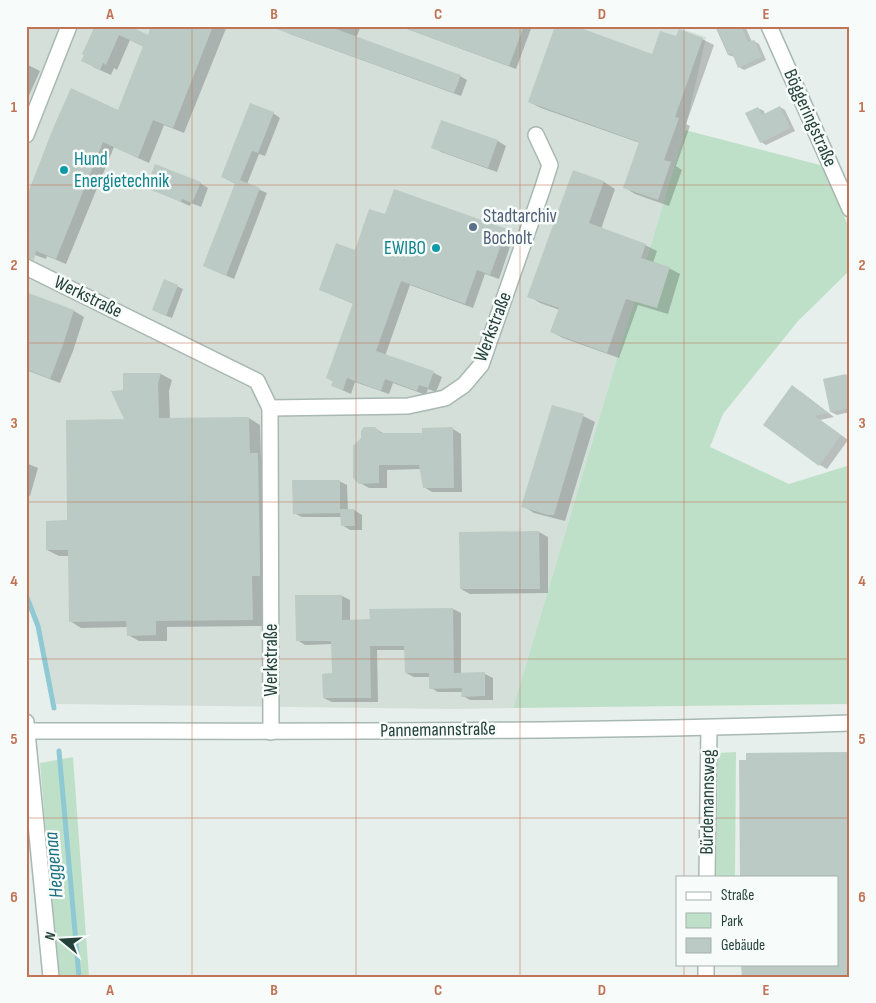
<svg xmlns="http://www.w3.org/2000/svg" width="876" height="1003" font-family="'Sofia Sans Condensed',sans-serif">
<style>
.built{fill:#d4dfda}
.green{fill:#bfe0c8}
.shadow{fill:#0003}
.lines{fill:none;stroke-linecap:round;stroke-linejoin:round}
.stream{stroke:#8ec9d4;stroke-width:5}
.building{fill:#bbcac4}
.minor-casing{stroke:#a8b8b2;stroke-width:18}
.minor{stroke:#fff;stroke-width:15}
.grid{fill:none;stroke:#c07456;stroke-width:1;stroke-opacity:0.55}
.culture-dot{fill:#0f9aa8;stroke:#f7fbf9;stroke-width:2}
.service-dot{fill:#5c6f8a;stroke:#f7fbf9;stroke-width:2}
.labels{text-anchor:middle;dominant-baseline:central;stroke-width:5;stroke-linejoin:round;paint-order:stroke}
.street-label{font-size:19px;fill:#24423a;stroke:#f7fbf9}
.culture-label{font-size:19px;fill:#0d838f;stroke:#f7fbf9;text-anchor:start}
.service-label{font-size:19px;fill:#4e5e75;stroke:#f7fbf9;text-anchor:start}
.water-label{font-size:20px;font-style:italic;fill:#1c6f80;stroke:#f7fbf9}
.neatline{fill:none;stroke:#c07456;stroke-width:2}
.grid-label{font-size:16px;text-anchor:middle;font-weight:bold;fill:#c07456}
</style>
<rect width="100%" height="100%" fill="#e6efeb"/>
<path class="built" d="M26 26H673L706 37 685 130 513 708 453 709 56 704 26 582Z"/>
<g class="green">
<path d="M685 130 824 166 850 231V270L798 321 723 414 710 447 789 484 850 465V704L513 708Z"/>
<path d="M736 752 735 877H716L718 753Z"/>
<path d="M73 757 89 977H58L40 763Z"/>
</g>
<g class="shadow">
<path d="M96 26 148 36 152 26H227L184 133 164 125 149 163 114 147 66 264 47 256 46 259 35 255 31 232 26 230V201L119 111 144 47 130 40 117 70 114 68 111 75 93 67Z"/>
<path d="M284 26H361L356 38 460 76 467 80 461 96 290 34 283 30Z"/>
<path d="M399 26H532L516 69Z"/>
<path d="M715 26H745L752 42 754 41 759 44 766 60 744 70 739 67 735 57 728 55Z"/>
<path d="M677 38 702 39 714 45 686 124 690 126 676 166 682 170 669 206 635 194 624 187 640 143 541 108 529 102 653 55Z"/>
<path d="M26 64 40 71 26 102Z"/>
<path d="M780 107 785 110 795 131 766 145 761 142 758 108 764 111 765 115Z"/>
<path d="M273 113 280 118 265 156 259 154 247 184 267 193 234 279 204 266 236 184 222 177Z"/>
<path d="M442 121 498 141 506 146 497 172 441 152 433 147Z"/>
<path d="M574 171 604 182 615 189 601 229 645 245 657 251 653 263 669 268 680 274 668 314 638 305 619 358 563 338 552 332 560 310 540 303 529 296Z"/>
<path d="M200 183 208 188 201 207 191 203 190 206 147 187Z"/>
<path d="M385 216 506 230 514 235 499 279 485 274 473 308 410 285 385 356 434 373 442 377 436 392 428 389 426 395 393 383 389 394 355 382 351 394 333 386 334 382 327 378 354 304 320 290Z"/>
<path d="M165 281 183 289 172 318 159 313Z"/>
<path d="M26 293 74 311 84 317 73 351 60 383 26 370Z"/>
<path d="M124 374H161L172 380 169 391 170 419 249 418 260 425 261 457 269 461 271 582H263L264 626 167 627V641H139L128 635V627L81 628 70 621 69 556H59L47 550 69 522 126 420Z"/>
<path d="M846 375 850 377V412L837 415 831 412Z"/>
<path d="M800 391 834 417 820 420 848 440 827 469 820 465Z"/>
<path d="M583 416 595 422 565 521 534 513 523 506Z"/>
<path d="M374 428 383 433 424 434 453 429 461 434 462 492H432L424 487 421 469 387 470V488H369L360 483Z"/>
<path d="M26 463 38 468 30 496 26 495Z"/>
<path d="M339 481 347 485 348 511 354 510 362 515V530H350L342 525V517H302L294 513Z"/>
<path d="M539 532 548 537V593L470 594 461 589 460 533Z"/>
<path d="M296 596H342L350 600V621L371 620V610L453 609 461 613V674H485L493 678V700H470L463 696V692H438L431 688 430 677H414L406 673V650H377L378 702H332L324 698 334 675 333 644 305 645 297 640Z"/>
</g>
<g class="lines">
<g class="stream">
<path d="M26 595 38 626 54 708"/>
<path d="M59 751 79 977"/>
</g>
</g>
<g class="building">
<path d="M95 26H130L148 35 151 26H213L173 128 153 120 138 158 103 142 56 259 36 251 34 260 26 258V241L30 231 26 229V198L54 126 71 88 118 110 143 46 119 35 106 65 103 63 100 70 81 61 84 55 82 54Z"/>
<path d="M274 26H328L461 75 454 93 274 28Z"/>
<path d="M404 26H524L509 66 404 28Z"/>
<path d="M555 26H575L652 54 660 31 676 36 679 29 703 38 675 117 679 118 664 160 671 162 658 200 623 188 639 142 528 102Z"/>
<path d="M716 26H741L748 42 754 40 762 57 738 68 732 53 729 55Z"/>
<path d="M250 103 274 112 258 153 252 151 240 180 260 188 226 276 203 266 235 183 221 177Z"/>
<path d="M780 106 790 128 760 143 745 113 758 107 762 115Z"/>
<path d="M441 120 498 140 488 168 431 148Z"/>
<path d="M155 164 201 182 192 203 182 199 181 202 146 188Z"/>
<path d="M573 170 604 181 589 223 646 244 641 258 670 267 657 308 626 299 607 353 550 332 559 308 527 297Z"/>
<path d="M394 189 507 229 490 275 477 270 465 304 401 281 376 351 434 371 428 388 419 385 417 391 385 379 381 391 347 378 343 390 331 386 333 381 326 378 353 303 319 290 336 243 355 250 369 209 385 214Z"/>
<path d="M164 279 178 285 166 316 152 310Z"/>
<path d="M26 292 74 310 63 345 50 379 26 369Z"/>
<path d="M123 373H161L158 384 159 418 249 417 250 453H258L260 562V576H252L253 620 156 621V635L127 636 126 621 69 622 68 550H46V521L67 520 66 420 124 419 111 391 123 390Z"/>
<path d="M846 374 850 388V408L830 412 823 379Z"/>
<path d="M792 385 828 413 815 416 841 435 819 466 763 425Z"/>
<path d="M552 405 584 414 554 515H548L521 507Z"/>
<path d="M364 427H375L381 433H422V428L453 427 454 488H423L419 465H379V483L359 484 353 478V446L361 438V431Z"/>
<path d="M292 480H340V509H354L355 526H341L340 513 293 514Z"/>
<path d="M539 531 540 589H460L459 532Z"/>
<path d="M295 595H342V620L370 619 369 609 453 608 454 673 485 672V696L461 697 462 688 429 689V673H405L404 646H370L371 698H323L322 674 332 673 331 641H296Z"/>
<path d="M850 752V977H742L741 964H837V877H740L739 760H746V753Z"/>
</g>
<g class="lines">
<defs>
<g id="minor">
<path d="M769 26 850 209"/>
<path d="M26 135 69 26"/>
<path d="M26 267 257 381 270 408 408 406 445 398 464 385 481 365 542 190 550 165 536 135"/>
<path d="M270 408 271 732"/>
<path d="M26 722 51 977"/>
<path d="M26 731C301 731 575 733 850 723"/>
<path d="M707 877 709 728"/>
<path d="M706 977V964"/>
</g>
</defs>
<use href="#minor" class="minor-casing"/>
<use href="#minor" class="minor"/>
</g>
<path class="grid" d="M192 26V977M356 26V977M520 26V977M684 26V877M26 185H850M26 343H850M26 502H850M26 659H850M26 818H850M684 964V977"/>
<g class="culture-dot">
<circle cx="64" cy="170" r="5"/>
<circle cx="436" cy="248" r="5"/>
</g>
<circle class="service-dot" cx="473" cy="227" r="5"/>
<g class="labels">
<g class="street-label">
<text transform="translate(810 118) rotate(66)">Böggeringstraße</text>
<text transform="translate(88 297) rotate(26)">Werkstraße</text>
<text transform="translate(493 327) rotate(-69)">Werkstraße</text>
<text transform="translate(271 660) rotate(-90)">Werkstraße</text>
<text transform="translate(438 730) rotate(-1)">Pannemannstraße</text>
<text transform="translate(708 802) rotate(-89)">Bürdemannsweg</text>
</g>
<g class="culture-label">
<text x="74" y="159">Hund<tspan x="74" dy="22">Energietechnik</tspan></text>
<text x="426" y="248" text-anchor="end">EWIBO</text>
</g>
<g class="service-label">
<text x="483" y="216">Stadtarchiv<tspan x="483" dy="22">Bocholt</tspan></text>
</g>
<g class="water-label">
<text transform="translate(54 865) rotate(-95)">Heggenaa</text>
</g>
</g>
<rect width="876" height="1003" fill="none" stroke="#f7fbf9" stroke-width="55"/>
<rect x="676" y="876" width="162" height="90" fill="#f7fbf9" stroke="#a3b1ad"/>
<rect x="686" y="892" width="25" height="8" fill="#ffffff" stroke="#a3b1ad"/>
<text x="721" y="900" font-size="15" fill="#24423a">Straße</text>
<rect x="686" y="913" width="25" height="15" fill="#bfe0c8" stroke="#a3b1ad"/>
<text x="721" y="926" font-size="15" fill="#24423a">Park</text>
<rect x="686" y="938" width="25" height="15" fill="#bbcac4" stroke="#a3b1ad"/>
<text x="721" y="950" font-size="15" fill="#24423a">Gebäude</text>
<g transform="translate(62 940) rotate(288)" stroke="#f7fbf9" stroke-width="4" paint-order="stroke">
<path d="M0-4L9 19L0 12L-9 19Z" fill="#24423a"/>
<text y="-8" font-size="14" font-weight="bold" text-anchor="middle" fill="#24423a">N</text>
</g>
<rect x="28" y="28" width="820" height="948" class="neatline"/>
<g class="grid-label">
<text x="110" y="19">A</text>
<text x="274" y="19">B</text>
<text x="438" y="19">C</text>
<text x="602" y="19">D</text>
<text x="766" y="19">E</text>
<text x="14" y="112">1</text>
<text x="862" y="112">1</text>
<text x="14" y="270">2</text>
<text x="862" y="270">2</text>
<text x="14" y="428">3</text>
<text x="862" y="428">3</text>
<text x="14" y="586">4</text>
<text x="862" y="586">4</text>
<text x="14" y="744">5</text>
<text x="862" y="744">5</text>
<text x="14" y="902">6</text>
<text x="862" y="902">6</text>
<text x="110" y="995">A</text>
<text x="274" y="995">B</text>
<text x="438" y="995">C</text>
<text x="602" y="995">D</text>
<text x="766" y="995">E</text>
</g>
</svg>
